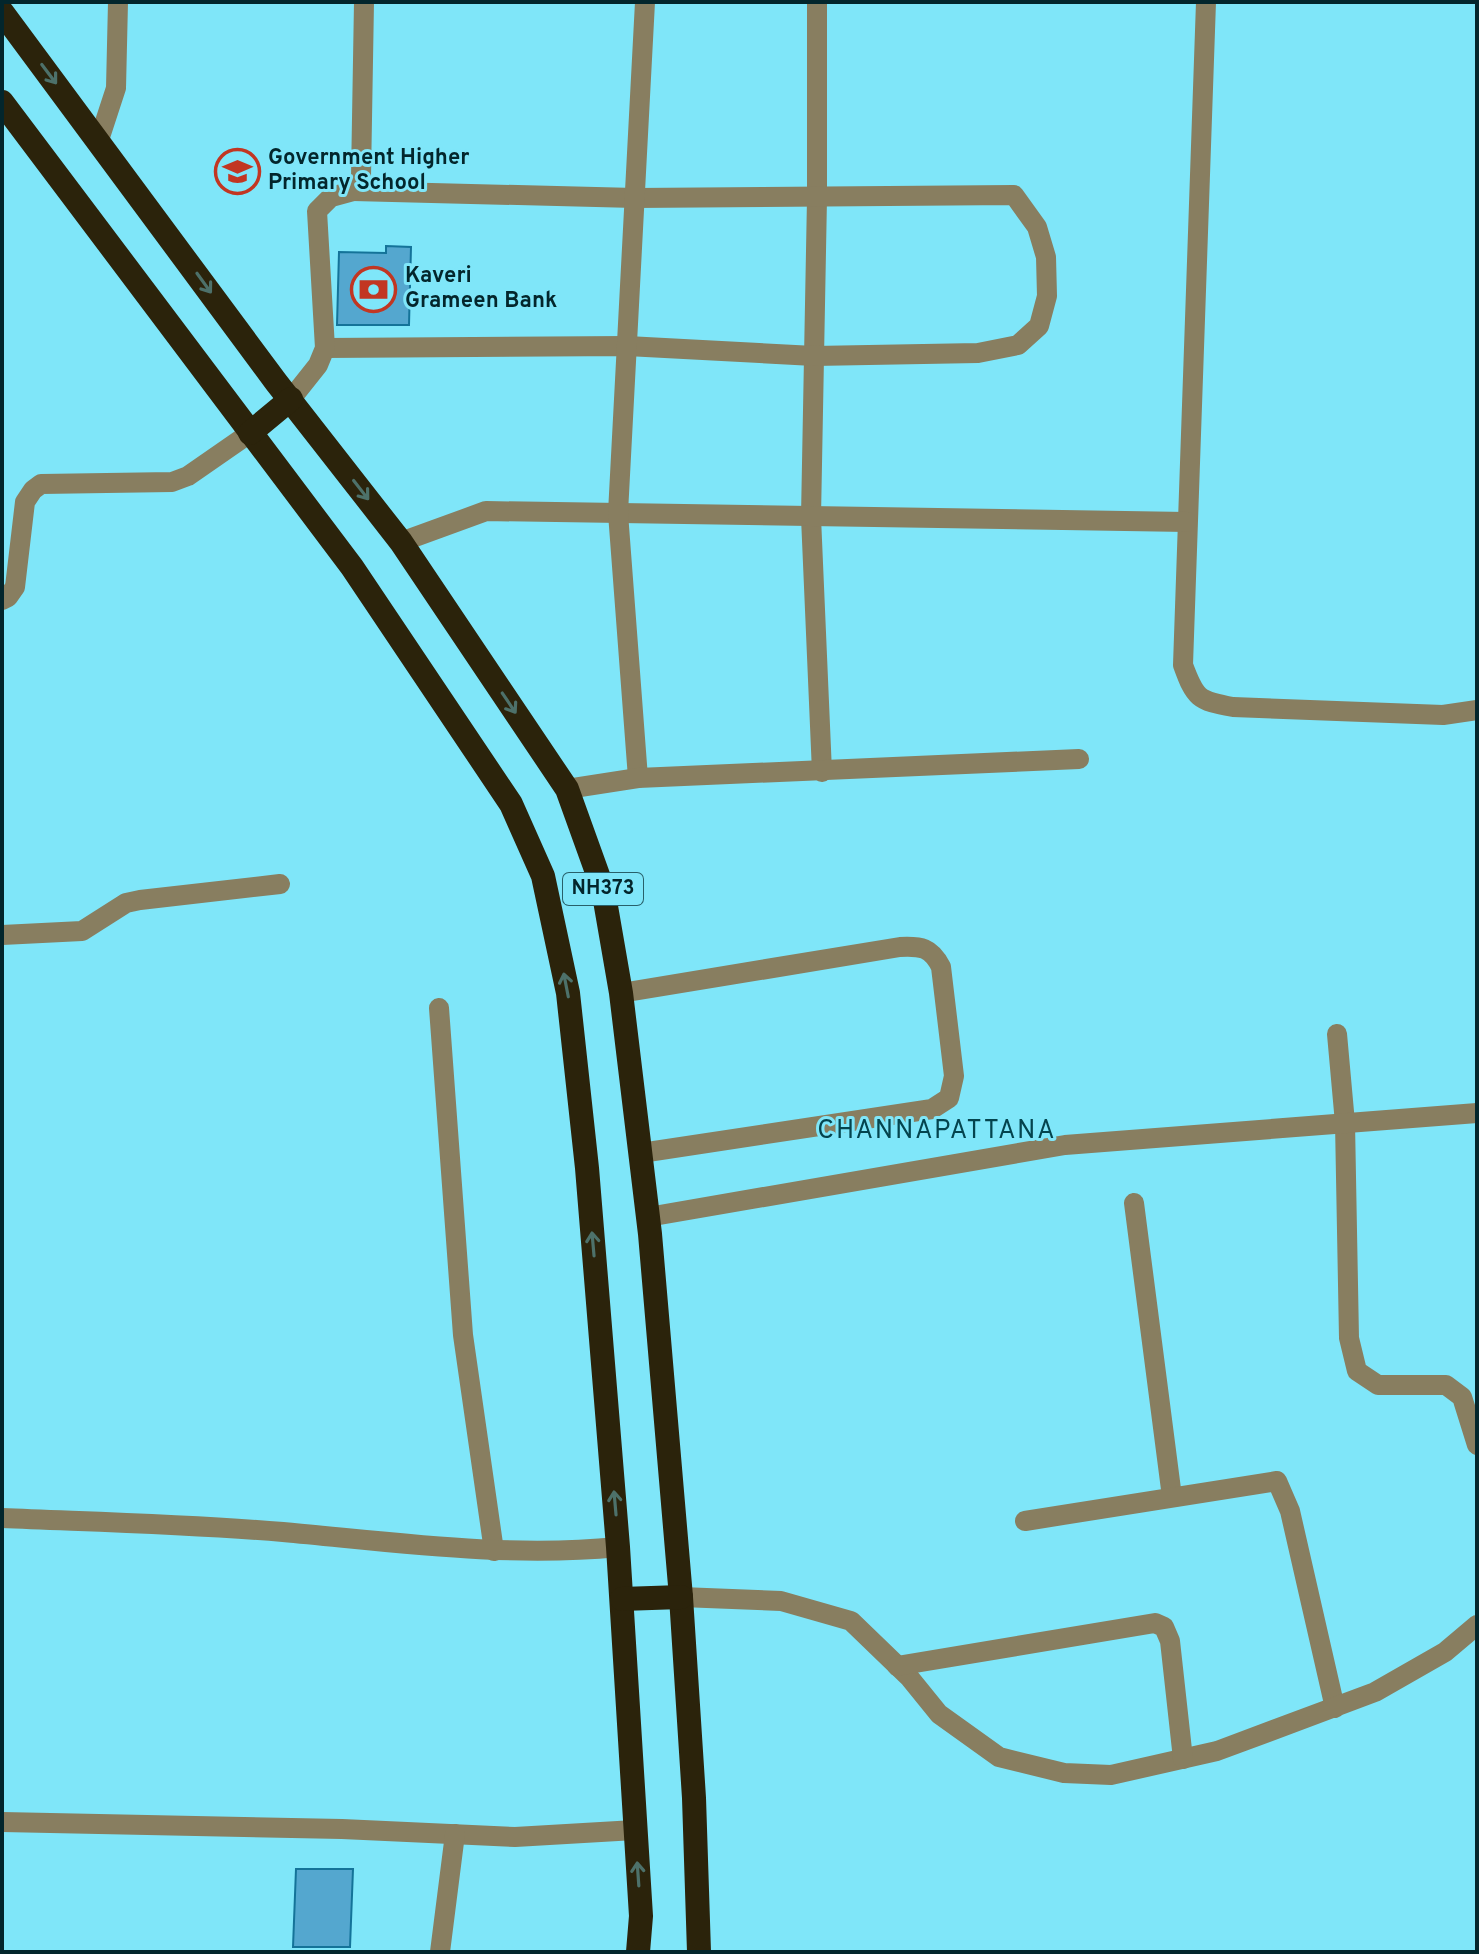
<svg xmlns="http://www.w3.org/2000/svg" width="1479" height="1954" font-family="Overpass,sans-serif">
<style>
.building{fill:#54a7cf;stroke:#147399;stroke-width:2}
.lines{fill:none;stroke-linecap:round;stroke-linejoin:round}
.minor{stroke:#887e60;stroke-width:20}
.highway{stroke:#2b230b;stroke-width:24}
.oneway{stroke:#4d716a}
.labels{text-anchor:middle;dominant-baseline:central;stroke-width:6;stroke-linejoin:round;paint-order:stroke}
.shield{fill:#7fe6f9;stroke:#28606a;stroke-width:2}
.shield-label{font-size:20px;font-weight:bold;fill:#03262c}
.poi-label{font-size:22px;font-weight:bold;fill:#03262c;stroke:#7fe6f9;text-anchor:start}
.quarter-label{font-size:26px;letter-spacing:2px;fill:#04444e;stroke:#7fe6f9}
</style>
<rect width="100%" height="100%" fill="#7fe6f9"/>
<g class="building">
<path d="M386 246 411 247 409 325H337L339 252 386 253Z"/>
<path d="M296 1869H353L350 1947H293Z"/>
</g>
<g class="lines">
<g class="minor">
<path d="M817 2V198L811 517 822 772"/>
<path d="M1206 2 1183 665C1195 698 1198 701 1233 707L1443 715 1477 710"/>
<path d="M99 140 116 88 118 2"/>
<path d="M325 348 627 346 814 356 978 353 1018 345 1039 326 1047 296 1046 257 1037 227 1014 195 635 198 353 191"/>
<path d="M291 399 318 365 325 348 317 211 331 197 353 191 361 177 364 2"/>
<path d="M401 542 486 511 1187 522"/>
<path d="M2 600 8 597 15 587 25 502 33 490 41 484 172 482 188 476 250 433"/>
<path d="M638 778 618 513 645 2"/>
<path d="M567 789 638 778 1079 759"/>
<path d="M2 935 82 931 126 903 140 900 280 884"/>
<path d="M621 993 900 947C921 946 931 947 941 967L954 1076 949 1098 932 1109 641 1153"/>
<path d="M439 1008 463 1335 494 1551"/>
<path d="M1337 1034 1345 1123 1349 1338 1357 1371 1378 1385H1446L1462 1397 1477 1445"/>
<path d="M1134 1203 1172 1497"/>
<path d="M648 1217 1065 1145 1477 1113"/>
<path d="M2 1518C96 1522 189 1524 283 1532 394 1542 506 1558 618 1547"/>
<path d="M1025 1521 1277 1481 1290 1511 1335 1708"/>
<path d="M681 1597 781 1601 851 1621 909 1677 939 1714 999 1757 1064 1773 1111 1775 1217 1751 1375 1692 1445 1652 1477 1625"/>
<path d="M897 1666 1155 1623 1164 1627 1170 1641 1183 1759"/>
<path d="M2 1822 342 1829 515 1837 635 1830"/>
<path d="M440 1952 455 1834"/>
</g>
<g class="highway">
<path d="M2 12 276 382 401 542 567 789 603 889 621 993 650 1234 681 1597 694 1798 699 1952"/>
<path d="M2 102 352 567 511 804 543 876 568 993 587 1168 618 1547 641 1916 638 1952"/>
<path d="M250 433 291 399"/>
<path d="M622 1599 681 1597"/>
</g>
</g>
<defs><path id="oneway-shaft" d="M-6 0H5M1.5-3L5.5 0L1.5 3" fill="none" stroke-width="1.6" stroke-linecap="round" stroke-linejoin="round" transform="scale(2)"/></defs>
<g class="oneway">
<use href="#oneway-shaft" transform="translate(49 74) rotate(53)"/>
<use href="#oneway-shaft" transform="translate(204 283) rotate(54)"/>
<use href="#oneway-shaft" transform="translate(361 490) rotate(52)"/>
<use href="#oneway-shaft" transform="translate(509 703) rotate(56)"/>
<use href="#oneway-shaft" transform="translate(566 985) rotate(-101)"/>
<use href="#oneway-shaft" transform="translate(593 1244) rotate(-95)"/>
<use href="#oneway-shaft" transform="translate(615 1503) rotate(-95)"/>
<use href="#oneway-shaft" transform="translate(638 1874) rotate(-94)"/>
</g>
<defs>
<symbol id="school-ring" viewBox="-11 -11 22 22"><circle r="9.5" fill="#7fe6f9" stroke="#c23622" stroke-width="1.5"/><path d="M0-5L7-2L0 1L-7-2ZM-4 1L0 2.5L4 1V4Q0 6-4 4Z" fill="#c23622"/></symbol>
<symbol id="bank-ring" viewBox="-11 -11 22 22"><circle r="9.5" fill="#7fe6f9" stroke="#c23622" stroke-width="1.5"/><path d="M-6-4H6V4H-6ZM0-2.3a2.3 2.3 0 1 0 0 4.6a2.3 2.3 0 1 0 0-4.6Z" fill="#c23622"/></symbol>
</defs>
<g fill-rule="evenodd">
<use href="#school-ring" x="212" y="146" width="51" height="51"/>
<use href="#bank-ring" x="348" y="264" width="51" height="51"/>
</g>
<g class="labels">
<rect class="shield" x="563" y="873" width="80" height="32" rx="6"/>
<g class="shield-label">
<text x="603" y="889">NH373</text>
</g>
<g class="poi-label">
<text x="268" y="158">Government Higher<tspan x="268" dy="25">Primary School</tspan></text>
<text x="405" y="276">Kaveri<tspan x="405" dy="25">Grameen Bank</tspan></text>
</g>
<g class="quarter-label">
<text x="937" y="1131">CHANNAPATTANA</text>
</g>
</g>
<rect width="1479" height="1954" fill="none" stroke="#03262c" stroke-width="8"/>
</svg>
